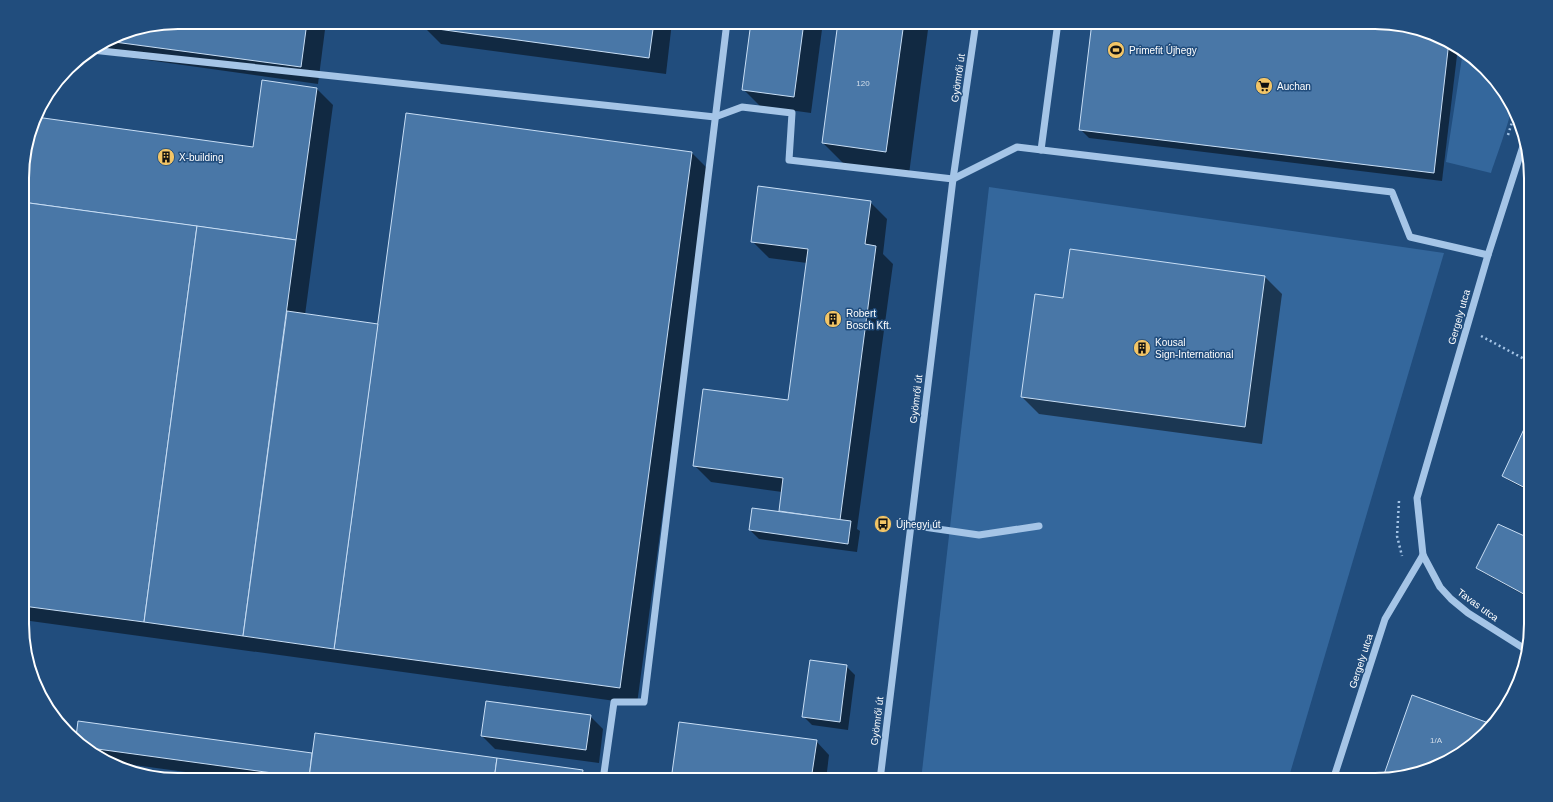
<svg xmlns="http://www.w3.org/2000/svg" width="1553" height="802" font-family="Arial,sans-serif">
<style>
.green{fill:#34679c}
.shadow{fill:#0007}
.building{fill:#4977a7;stroke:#c8def5}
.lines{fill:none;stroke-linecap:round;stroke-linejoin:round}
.path{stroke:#a5c5e7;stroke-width:2.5;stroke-dasharray:2 3;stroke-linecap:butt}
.minor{stroke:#a5c5e7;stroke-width:7}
.labels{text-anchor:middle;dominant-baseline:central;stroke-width:3;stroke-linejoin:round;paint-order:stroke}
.number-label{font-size:8px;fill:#d2dde9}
.poi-label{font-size:10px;fill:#fff;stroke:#214d7d;text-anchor:start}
.street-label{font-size:10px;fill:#fff;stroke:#214d7d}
.rim{fill:none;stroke:#fff;stroke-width:2}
</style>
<rect width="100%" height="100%" fill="#214d7d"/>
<g class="green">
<path d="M1463 51C1479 62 1509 87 1511 108 1512 115 1494 163 1491 173L1446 162Z"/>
<path d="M989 187 1444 253 1288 780H921Z"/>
</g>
<g class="shadow">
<path d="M178 22H326L318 84 90 52 118 34Z"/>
<path d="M425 22H672L666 74 441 44 424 27Z"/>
<path d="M752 22H823L811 113 760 106 743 89Z"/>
<path d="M839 22H929L909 174 846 166 823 143Z"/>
<path d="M1093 22H1375L1444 38 1458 47 1442 181 1089 138 1080 129Z"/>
<path d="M316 88 333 105 305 315 379 325 692 153 709 170 637 704 23 620 22 167 36 118 254 148Z"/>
<path d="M870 202 887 219 883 254 893 264 857 529 860 531 857 552 759 539 750 530 781 513 780 511 782 492 711 482 694 465 789 402 807 263 769 258 752 241Z"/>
<path d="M1265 277 1282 294 1262 444 1039 414 1022 397 1064 300Z"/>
<path d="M1524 430 1530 433 1531 492 1508 480 1504 476Z"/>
<path d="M1531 540V599L1482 572 1477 568Z"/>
<path d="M846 666 855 675 848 730 812 725 803 716Z"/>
<path d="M590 716 603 729 599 763 495 749 482 736Z"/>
<path d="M79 722 313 754 583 771 592 780H244L105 761 77 738Z"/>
<path d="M816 741 829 755 826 780H672Z"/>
</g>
<g class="building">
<path d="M178 22H307L301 67 107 41 118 34Z"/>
<path d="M424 22H654L649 58 423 27Z"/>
<path d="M751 22H804L794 97 742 90Z"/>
<path d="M838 22H904L886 152 822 143Z"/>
<path d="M1092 22H1375L1444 38 1449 41 1434 173 1079 130Z"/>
<path d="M262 80 317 88 296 240 22 202V167L36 117 253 147Z"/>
<path d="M406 113 692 152 620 688 334 649Z"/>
<path d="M758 186 871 201 865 244 876 246 840 520 779 511 783 478 693 466 703 389 788 400 808 249 751 242Z"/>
<path d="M22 202 197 226 144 622 23 606Z"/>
<path d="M197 226 296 240 243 636 144 622Z"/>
<path d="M1070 249 1265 276 1245 427 1021 397 1035 294 1063 298Z"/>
<path d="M287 311 378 324 334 649 243 636Z"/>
<path d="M1524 429 1530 432 1531 491 1502 476Z"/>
<path d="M752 508 851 521 848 544 749 530Z"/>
<path d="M1498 524 1531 539V598L1476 568Z"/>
<path d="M810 660 847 665 840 722 802 717Z"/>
<path d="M1412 695 1494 725 1462 754 1425 772 1382 780Z"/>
<path d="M486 701 591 715 586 750 481 736Z"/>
<path d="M78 721 312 753 309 778 90 748 76 737Z"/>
<path d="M679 722 817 740 811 780H671Z"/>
<path d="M315 733 497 758 494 780H324L309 778Z"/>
<path d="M497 758 583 770 582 780H494Z"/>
</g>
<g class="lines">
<g class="path">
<path d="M1508 135 1514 116"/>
<path d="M1481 336 1530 362"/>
<path d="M1399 501 1397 536 1402 556"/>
</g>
<g class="minor">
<path d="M92 50 715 117 742 107 792 113 789 160 953 179 1017 147 1392 192 1410 237 1488 255"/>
<path d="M1524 143 1488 255 1417 498 1423 555 1440 587 1451 599 1468 613 1525 649"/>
<path d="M1041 150 1058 22"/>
<path d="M910 525 979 535 1039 526"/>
<path d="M603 780 614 702H644L727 22"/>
<path d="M880 780 953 179 976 22"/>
<path d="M1333 780 1385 619 1423 555"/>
</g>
</g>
<defs>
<symbol id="stadium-disc" viewBox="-11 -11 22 22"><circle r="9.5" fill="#f3c566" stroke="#214d7d"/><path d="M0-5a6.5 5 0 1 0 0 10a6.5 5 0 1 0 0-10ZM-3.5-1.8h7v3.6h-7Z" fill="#111"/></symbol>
<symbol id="supermarket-disc" viewBox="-11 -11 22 22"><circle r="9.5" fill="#f3c566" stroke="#214d7d"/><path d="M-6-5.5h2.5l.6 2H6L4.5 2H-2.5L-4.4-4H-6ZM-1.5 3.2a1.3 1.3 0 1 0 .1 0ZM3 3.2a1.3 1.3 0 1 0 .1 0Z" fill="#111"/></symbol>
<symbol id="building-disc" viewBox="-11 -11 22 22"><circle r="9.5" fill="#f3c566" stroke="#214d7d"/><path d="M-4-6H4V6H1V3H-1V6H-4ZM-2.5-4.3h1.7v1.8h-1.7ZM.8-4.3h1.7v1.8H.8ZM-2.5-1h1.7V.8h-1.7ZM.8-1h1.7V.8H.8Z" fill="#111"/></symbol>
<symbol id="bus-disc" viewBox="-11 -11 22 22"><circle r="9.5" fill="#f3c566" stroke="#214d7d"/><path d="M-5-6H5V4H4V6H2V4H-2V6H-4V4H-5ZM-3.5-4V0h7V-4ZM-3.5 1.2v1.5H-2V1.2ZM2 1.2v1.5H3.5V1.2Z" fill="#111"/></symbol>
</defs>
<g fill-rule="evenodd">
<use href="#stadium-disc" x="1106" y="40" width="20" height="20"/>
<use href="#supermarket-disc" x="1254" y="76" width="20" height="20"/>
<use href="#building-disc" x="156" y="147" width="20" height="20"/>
<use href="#building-disc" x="823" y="309" width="20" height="20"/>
<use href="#building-disc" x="1132" y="338" width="20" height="20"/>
<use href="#bus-disc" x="873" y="514" width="20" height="20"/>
</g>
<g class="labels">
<g class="number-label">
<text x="863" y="83">120</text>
<text x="1436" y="740">1/A</text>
</g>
<g class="poi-label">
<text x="1129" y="50">Primefit Újhegy</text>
<text x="1277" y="86">Auchan</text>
<text x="179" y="157">X-building</text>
<text x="846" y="313">Robert<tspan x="846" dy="12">Bosch Kft.</tspan></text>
<text x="1155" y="342">Kousal<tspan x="1155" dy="12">Sign-International</tspan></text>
<text x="896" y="524">Újhegyi út</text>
</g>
<g class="street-label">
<text transform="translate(958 78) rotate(-82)">Gyömrői út</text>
<text transform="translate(1459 317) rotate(-74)">Gergely utca</text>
<text transform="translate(916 399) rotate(-83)">Gyömrői út</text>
<text transform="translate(1478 605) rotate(36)">Tavas utca</text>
<text transform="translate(1361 661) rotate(-72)">Gergely utca</text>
<text transform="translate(877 721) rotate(-83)">Gyömrői út</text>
</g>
</g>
<path d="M0 0H1553V802H0ZM178 29H1375A149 149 0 0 1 1524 178V624A149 149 0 0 1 1375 773H178A149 149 0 0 1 29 624V178A149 149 0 0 1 178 29Z" fill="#214d7d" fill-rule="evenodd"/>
<path class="rim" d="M178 29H1375A149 149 0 0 1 1524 178V624A149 149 0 0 1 1375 773H178A149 149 0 0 1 29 624V178A149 149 0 0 1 178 29Z"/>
</svg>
